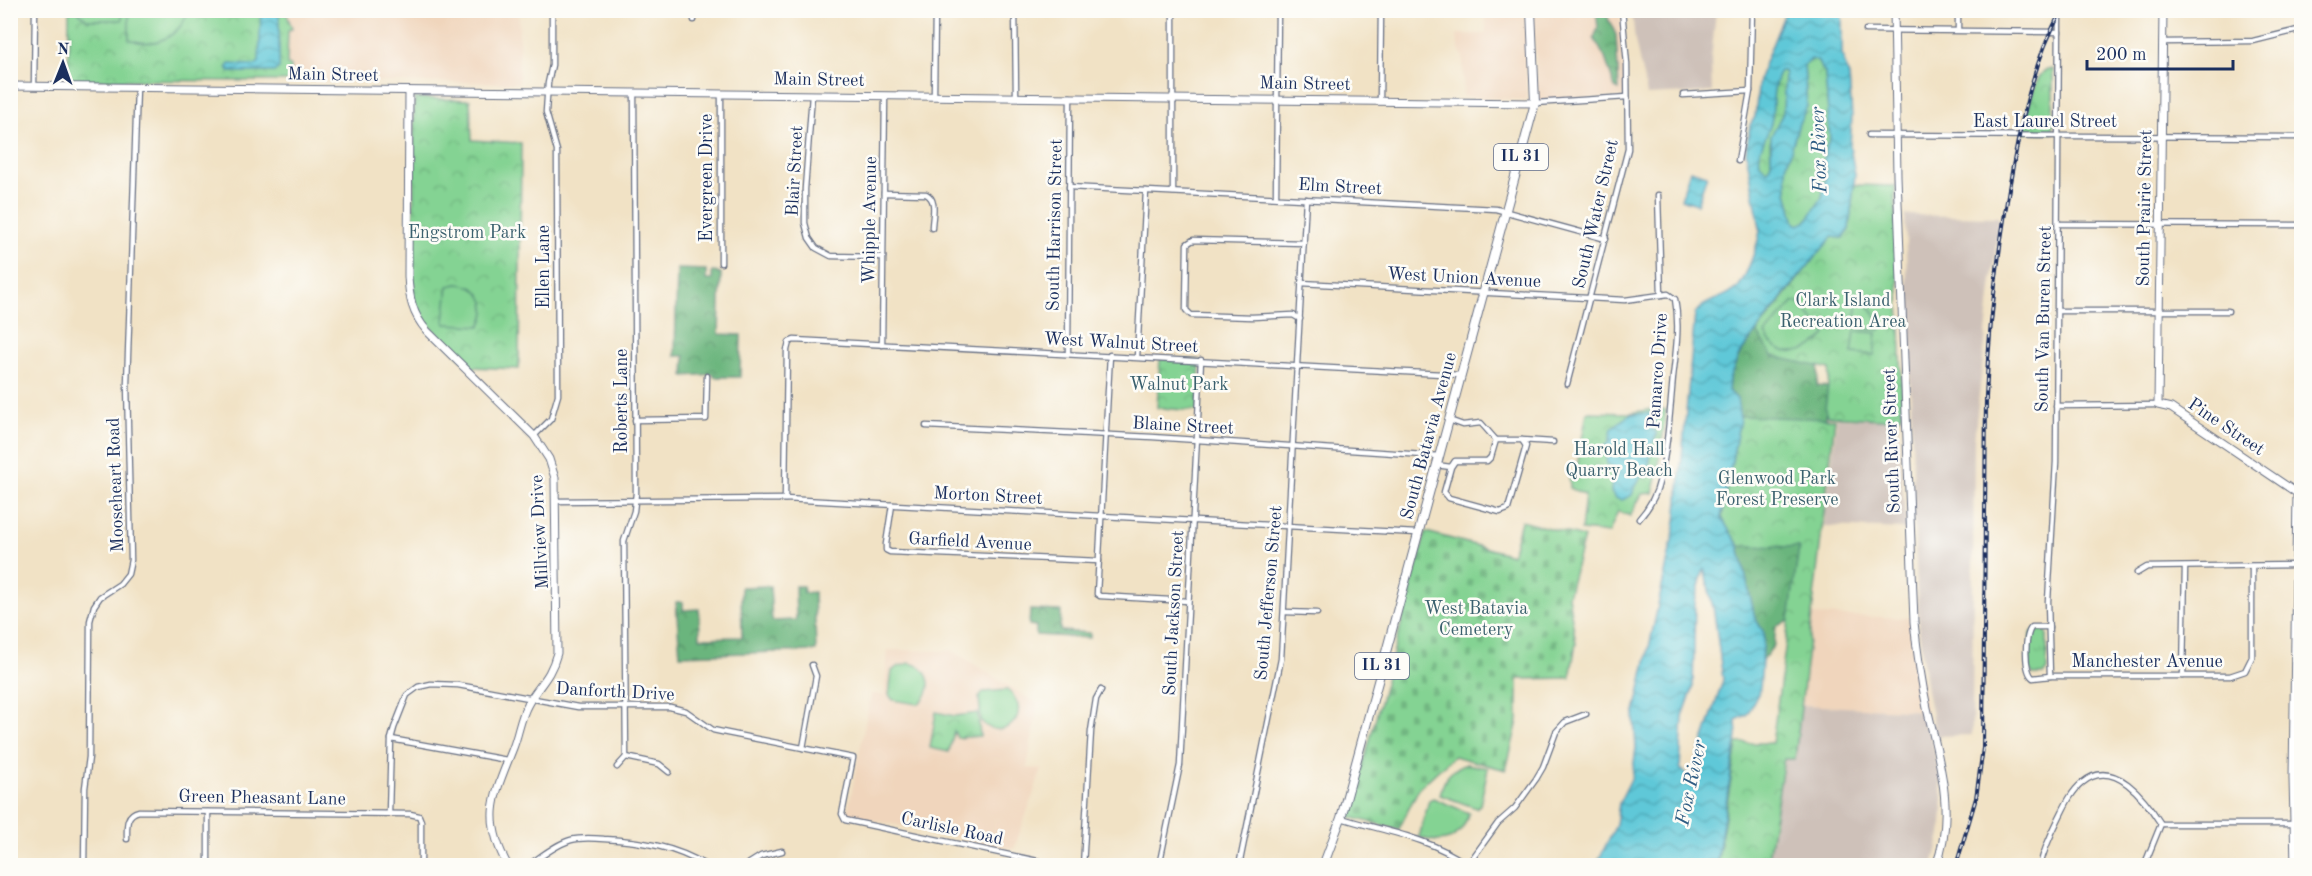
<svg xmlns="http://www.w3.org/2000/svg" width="2312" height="876" font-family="'Old Standard TT',serif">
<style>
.built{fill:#f0d5bc}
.industrial{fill:#cec1b9}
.grass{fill:url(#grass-tufts);stroke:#508178;stroke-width:1.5}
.forest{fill:url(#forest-crowns);stroke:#43726e;stroke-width:1.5}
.cemetery{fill:url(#cemetery-stones);stroke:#508178;stroke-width:1.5}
.park{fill:url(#park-crowns);stroke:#508178;stroke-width:1.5}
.pitch{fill:#84d393;stroke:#508178;stroke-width:1.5}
.water{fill:url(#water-waves);stroke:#3c7c9b;stroke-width:1.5;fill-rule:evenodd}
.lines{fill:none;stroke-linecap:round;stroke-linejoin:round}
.street-casing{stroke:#666e82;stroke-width:7}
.secondary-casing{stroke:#666e82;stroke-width:9}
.primary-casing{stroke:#666e82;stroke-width:10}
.street{stroke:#fff;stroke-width:4.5}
.secondary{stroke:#fff;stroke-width:7}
.primary{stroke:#fff;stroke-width:8}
.rail-casing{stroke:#1b2f5e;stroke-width:4}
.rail{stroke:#fdfcf7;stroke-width:1.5;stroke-dasharray:4.5;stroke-linecap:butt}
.labels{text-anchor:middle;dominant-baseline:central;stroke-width:5;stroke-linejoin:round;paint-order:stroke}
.shield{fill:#fdfcf7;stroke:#5f6c8c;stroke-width:1.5}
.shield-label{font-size:16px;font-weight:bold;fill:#1b2f5e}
.street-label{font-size:18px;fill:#1b2f5e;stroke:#fdfcf7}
.park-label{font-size:18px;fill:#3a606e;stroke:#fdfcf7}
.water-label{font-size:20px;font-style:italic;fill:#2f5d83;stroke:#fdfcf7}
</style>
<defs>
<pattern id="grass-tufts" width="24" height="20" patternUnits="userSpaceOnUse" patternTransform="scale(1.5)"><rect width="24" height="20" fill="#84d393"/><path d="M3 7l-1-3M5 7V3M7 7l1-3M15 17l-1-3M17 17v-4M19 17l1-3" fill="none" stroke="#71b581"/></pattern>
<pattern id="forest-crowns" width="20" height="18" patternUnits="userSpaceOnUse" patternTransform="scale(1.5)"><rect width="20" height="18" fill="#6bb57d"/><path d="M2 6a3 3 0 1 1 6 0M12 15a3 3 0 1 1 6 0" fill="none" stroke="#57946a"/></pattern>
<pattern id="cemetery-stones" width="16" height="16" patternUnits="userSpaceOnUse" patternTransform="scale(1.5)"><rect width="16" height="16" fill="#84d393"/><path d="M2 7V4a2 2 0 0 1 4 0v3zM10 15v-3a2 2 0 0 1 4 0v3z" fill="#71b581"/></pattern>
<pattern id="park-crowns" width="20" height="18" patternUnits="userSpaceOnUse" patternTransform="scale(1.5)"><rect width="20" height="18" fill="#84d393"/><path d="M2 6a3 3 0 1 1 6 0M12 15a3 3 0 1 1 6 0" fill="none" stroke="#71b581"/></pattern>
<pattern id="water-waves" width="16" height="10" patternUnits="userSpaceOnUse" patternTransform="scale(1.5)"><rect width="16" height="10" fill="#5ec8d8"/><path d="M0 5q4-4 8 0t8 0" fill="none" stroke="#4da3b2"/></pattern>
</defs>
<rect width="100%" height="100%" fill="#fdfcf7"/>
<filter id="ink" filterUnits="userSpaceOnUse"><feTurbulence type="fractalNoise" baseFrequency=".0167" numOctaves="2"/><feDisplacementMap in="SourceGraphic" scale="12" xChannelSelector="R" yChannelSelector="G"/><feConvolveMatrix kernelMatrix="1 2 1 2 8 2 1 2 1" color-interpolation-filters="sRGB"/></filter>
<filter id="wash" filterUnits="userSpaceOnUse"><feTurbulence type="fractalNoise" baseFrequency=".008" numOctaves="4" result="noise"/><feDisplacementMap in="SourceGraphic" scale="24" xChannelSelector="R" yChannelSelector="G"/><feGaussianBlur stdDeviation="1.35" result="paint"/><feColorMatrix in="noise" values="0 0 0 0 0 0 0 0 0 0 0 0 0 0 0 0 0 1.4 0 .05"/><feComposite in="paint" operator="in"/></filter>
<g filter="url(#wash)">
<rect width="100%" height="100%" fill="#f1e2c5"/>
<g class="built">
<path d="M69 11H519V83L68 80Z"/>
<path d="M1486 11H1525L1527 100 1463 97V56L1458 48 1457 34H1486Z"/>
<path d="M1533 11H1620L1625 96 1538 102Z"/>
<path d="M1812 615 1912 618 1926 711 1801 705Z"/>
<path d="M888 650 953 651 1038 704 1027 768 1042 769 1014 849 847 815 871 694 884 695Z"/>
</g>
<g class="industrial">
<path d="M1632 11H1716L1711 60 1712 92 1647 95 1635 41Z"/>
<path d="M1905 215 1999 217 1974 440 1972 735 1936 736 1927 691 1919 630 1916 564Z"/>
<path d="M1837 418 1897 420 1906 529 1824 526Z"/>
<path d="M1801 705 1926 711 1941 784 1943 810 1941 835 1933 865 1767 866 1785 759H1795Z"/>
</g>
<path class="grass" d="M2034 630 2045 631 2047 635V670L2043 675H2033L2030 671V635Z"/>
<g class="forest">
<path d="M1596 11H1607L1608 18 1616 35 1619 90 1615 88 1605 58 1594 38 1598 28Z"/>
<path d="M677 269 706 270V280H712V272L721 273 719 334 741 335 740 377H714V374L684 376 685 356H675Z"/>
<path d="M1757 332 1777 354 1819 363 1817 386 1830 387 1798 618 1776 626 1774 645 1762 661 1764 633 1755 618 1739 546 1721 517 1737 399 1728 390C1730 366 1743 349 1757 332Z"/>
<path d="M770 586 772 621 796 620 795 586H803L804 593 814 592 816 651 680 655 676 602H683V610L699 609 700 638 742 637 741 587Z"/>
<path d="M1030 610 1061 611 1060 631 1090 633V638L1036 635V626L1029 625Z"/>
</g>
<path class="cemetery" d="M1521 521 1584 537 1568 596 1576 643 1570 678 1518 679V721L1506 770 1454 756 1419 788 1399 829 1349 817 1426 532 1512 555Z"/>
<g class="park">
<path d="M69 11H286L292 29 288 30 287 65 291 66V76L288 81 68 80Z"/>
<path d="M1811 59 1817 61 1825 73 1830 138 1825 151 1824 160 1827 170 1822 198 1806 223 1799 225 1795 224 1787 192 1786 167 1799 123 1807 106 1804 66Z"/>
<path d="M2047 69H2053V133L2023 132C2027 117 2033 76 2047 69Z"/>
<path d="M1780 71H1784L1785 74 1783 113 1770 142 1771 163 1767 171C1747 162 1767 136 1771 123 1772 119 1771 114 1771 109 1772 96 1774 82 1780 71Z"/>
<path d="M414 98 470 100 472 140 521 143 519 369 470 367 422 318 413 298Z"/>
<path d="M1854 185 1895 186 1903 413 1897 420 1828 416 1825 409 1830 369 1772 356 1757 332 1822 248 1832 237 1843 238 1849 230Z"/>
<path d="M1160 359 1200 361 1198 411 1157 408Z"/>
<path d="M1658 408 1666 410 1658 474 1653 493 1642 494 1630 516 1618 511 1609 533 1581 530 1585 495 1570 488 1569 475 1576 472 1587 412 1630 413Z"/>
<path d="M1740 416 1835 419 1795 759H1784L1767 865H1717L1737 743H1772L1799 547 1740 546 1729 531 1722 517Z"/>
<path d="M936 712 955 716 978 713 980 736 957 738 954 731 949 752 930 748Z"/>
</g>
<g class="pitch">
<path d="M77 11H122V20H88Z"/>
<path d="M129 11V10L188 11C180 37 154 49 129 39Z"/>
<path d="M457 284C481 285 492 305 480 326L446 324 444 321 448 286Z"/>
<path d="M1858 297H1865V301L1881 323 1880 330 1855 327Z"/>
<path d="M1794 302H1798L1826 334C1810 354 1779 362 1765 334Z"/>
<path d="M1855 331 1877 333 1874 355 1852 353Z"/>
<path d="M910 663C931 668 936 691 918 704L893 700 889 695 892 671 897 667Z"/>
<path d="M1007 690C1035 710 1006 745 981 722L979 698 983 692Z"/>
<path d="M1467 764 1488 768 1480 805 1476 808 1440 795C1443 779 1450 769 1467 764Z"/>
<path d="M1433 798 1469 813C1461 840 1444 846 1419 837L1429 800Z"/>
</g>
<g class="water">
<path d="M1786 10 1842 11V55L1849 76 1852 116 1850 146 1855 175 1849 229 1843 238 1832 237 1784 295 1739 355 1729 380 1728 390 1737 399 1740 419 1721 517 1739 546 1755 618 1764 633 1760 690 1747 715 1736 720 1737 737 1716 865H1596L1616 825 1619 803 1632 777 1636 748 1634 717 1676 522 1695 314C1703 299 1728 299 1739 286 1746 277 1760 240 1760 228L1746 152 1750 125 1755 117 1759 78ZM1811 59 1817 61 1825 73 1830 138 1825 151 1824 160 1827 170 1822 198 1806 222 1799 225 1795 223 1787 192 1786 167 1799 123 1807 106 1804 66ZM1780 71H1784L1785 74 1783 113 1771 136V163L1767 171 1760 164C1757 147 1767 139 1771 123 1775 106 1770 89 1780 71ZM1704 568 1714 612 1723 680 1691 779 1680 768 1683 716 1693 688 1695 601Z"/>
<path d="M261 11H277L279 14V68L274 72H230L227 67 229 64 255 65 259 62Z"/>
<path d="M1690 170 1707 175 1697 204 1681 199Z"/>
<path d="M1656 413 1658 415 1653 429 1657 434 1650 448V462L1634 488 1632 495 1622 500 1615 498 1611 492 1613 467 1607 464 1605 445 1609 443 1612 428 1631 414Z"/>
</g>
</g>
<g filter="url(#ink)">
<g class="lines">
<defs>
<g id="street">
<path d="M694 10V20"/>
<path d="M1015 10 1016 96"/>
<path d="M1866 30 2059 32"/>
<path d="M1958 30V10"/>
<path d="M2163 42 2253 41 2302 29"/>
<path d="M34 86 35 10"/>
<path d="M812 95 805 189V223L809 238 816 248 831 256 883 257"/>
<path d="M934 95 935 10"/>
<path d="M1683 95 1750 91"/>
<path d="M1380 100 1381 10"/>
<path d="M1535 103 1627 97"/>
<path d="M1869 135 2302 137"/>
<path d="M1738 161 1750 91 1752 10"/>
<path d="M1069 187 1496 209 1606 239"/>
<path d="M1173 192V10"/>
<path d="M884 193 926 194C938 200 932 216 932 228"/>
<path d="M1658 195 1661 295"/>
<path d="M1276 197 1278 10"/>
<path d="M2058 224 2302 225"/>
<path d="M721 263V94"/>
<path d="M1301 283 1625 300 1668 294 1675 299C1680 325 1676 351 1673 377 1670 411 1668 446 1660 479 1657 493 1649 508 1639 519"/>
<path d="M2057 311H2228"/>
<path d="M1300 319 1293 315 1252 317 1191 315 1186 310 1187 244 1193 240 1304 243"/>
<path d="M882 345 885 96"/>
<path d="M1068 353 1070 97"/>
<path d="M1110 355 1097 594 1100 596 1188 601"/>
<path d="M1137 357 1146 191"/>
<path d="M1567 384 1628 149 1627 64 1622 10"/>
<path d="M2056 406 2158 405"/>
<path d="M635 420 706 419 707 376"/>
<path d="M1449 420 1463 425 1481 423 1496 440"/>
<path d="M926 426 1152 437 1439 456"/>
<path d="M534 436 551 419 558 395 557 151 546 112 548 83 552 65V10"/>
<path d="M1522 440 1553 442"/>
<path d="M1436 465 1451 467 1444 492 1449 498 1500 512 1508 509 1526 446 1522 440H1496L1491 457 1487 461H1455L1451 467"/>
<path d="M785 499 787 350 789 342 794 340 1461 375"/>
<path d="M556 501 785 499 1417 533"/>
<path d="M892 505 886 544V550L890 552 1099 561"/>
<path d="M2137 573 2147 567 2296 565"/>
<path d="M1285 612 1317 613"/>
<path d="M2049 627H2032C2024 635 2024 672 2033 678L2050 676H2230L2245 671 2252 657V566"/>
<path d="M2050 676 2048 601 2056 462 2059 10"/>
<path d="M2183 676 2185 567"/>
<path d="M391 739 507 760"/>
<path d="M803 748 816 676 812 665"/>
<path d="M626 757 659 764 669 772"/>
<path d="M617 767 626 757 624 541 634 511 636 493 634 93"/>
<path d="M389 813 391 739 394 728 407 695 418 687 431 684 458 685 578 707H670L686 711 713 730 727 733 853 758 842 814 845 820 1061 866"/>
<path d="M1341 818C1383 831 1428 837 1465 863"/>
<path d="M2161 824H2294"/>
<path d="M127 839C127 827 125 814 139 811L410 814 419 816 421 821V866"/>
<path d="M84 866 85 788 89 757 90 621 94 606 100 597 120 584 128 574 131 560 127 384 137 88"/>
<path d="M208 866V812"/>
<path d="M527 866C541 857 556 844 571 840 582 837 593 838 604 839 640 841 675 846 707 866"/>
<path d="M745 866 761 856 782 851"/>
<path d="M1083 866 1091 731 1096 699 1101 690"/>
<path d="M1159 866 1180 765 1201 360"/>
<path d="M1239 866 1281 659 1306 199"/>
<path d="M1464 866 1472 859 1498 823 1515 808 1536 779 1543 767 1556 732 1565 722 1586 714"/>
<path d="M2040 866C2044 849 2051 834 2059 818 2065 806 2071 792 2082 783 2114 756 2146 800 2161 824"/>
<path d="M2144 866 2161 824"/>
</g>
<g id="secondary">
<path d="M1894 10 1897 176 1914 622C1917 651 1921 680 1927 708 1939 760 1956 813 1936 866"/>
<path d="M2163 10 2158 405 2171 408 2297 493H2302"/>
<path d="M10 86 1535 103"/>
<path d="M409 91 408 276C409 297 412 314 427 331L534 436 549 459 555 478 557 653C550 679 539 684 528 704 520 718 519 733 513 748 495 794 481 817 508 866"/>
<path d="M2295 866 2293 778 2297 493"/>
</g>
<path id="primary" d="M1323 866 1341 818 1535 103 1531 10"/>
</defs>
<use href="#street" class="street-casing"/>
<use href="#secondary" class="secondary-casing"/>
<use href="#primary" class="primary-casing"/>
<use href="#street" class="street"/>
<use href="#secondary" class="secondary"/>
<use href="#primary" class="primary"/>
<defs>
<path id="rail" d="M1956 866 1976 798 1983 748 1986 397C1989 319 1999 243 2013 166 2023 114 2035 57 2062 10"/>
</defs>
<use href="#rail" class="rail-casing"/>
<use href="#rail" class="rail"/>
</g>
</g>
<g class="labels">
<g class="shield">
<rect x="1494" y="144" width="54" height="26" rx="4.5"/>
<rect x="1355" y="653" width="54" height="26" rx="4.5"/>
</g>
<g class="shield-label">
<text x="1521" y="157">IL 31</text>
<text x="1382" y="666">IL 31</text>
</g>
<g class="street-label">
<text transform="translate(333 75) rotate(1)">Main Street</text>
<text transform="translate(819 80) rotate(1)">Main Street</text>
<text transform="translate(1305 84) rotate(1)">Main Street</text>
<text x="2045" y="122">East Laurel Street</text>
<text transform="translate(795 171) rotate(-87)">Blair Street</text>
<text transform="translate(707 178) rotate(-90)">Evergreen Drive</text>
<text transform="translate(1340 187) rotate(3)">Elm Street</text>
<text transform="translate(2145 208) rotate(-89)">South Prairie Street</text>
<text transform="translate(1596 214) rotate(-77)">South Water Street</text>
<text transform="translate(870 220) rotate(-89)">Whipple Avenue</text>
<text transform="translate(1055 225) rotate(-89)">South Harrison Street</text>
<text transform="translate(544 267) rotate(-90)">Ellen Lane</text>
<text transform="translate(1464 278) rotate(3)">West Union Avenue</text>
<text transform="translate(2044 319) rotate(-89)">South Van Buren Street</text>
<text transform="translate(1121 343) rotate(3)">West Walnut Street</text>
<text transform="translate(1658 371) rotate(-86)">Pamarco Drive</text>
<text transform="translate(622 401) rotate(-90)">Roberts Lane</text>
<text transform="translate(1183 426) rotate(3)">Blaine Street</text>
<text transform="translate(2226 427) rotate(34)">Pine Street</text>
<text transform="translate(1429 436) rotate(-75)">South Batavia Avenue</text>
<text transform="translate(1892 441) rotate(-92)">South River Street</text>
<text transform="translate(116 485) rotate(-92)">Mooseheart Road</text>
<text transform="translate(988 496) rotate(3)">Morton Street</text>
<text transform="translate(540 532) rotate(-93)">Millview Drive</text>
<text transform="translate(970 542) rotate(3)">Garfield Avenue</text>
<text transform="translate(1269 593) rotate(-85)">South Jefferson Street</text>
<text transform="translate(1174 613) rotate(-87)">South Jackson Street</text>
<text x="2147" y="662">Manchester Avenue</text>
<text transform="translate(615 692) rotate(3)">Danforth Drive</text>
<text transform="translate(262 798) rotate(1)">Green Pheasant Lane</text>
<text transform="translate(952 829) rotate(12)">Carlisle Road</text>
</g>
<g class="park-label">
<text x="467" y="233">Engstrom Park</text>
<text x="1843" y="301">Clark Island<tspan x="1843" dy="21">Recreation Area</tspan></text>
<text x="1179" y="385">Walnut Park</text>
<text x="1619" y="450">Harold Hall<tspan x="1619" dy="21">Quarry Beach</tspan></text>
<text x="1777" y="479">Glenwood Park<tspan x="1777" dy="21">Forest Preserve</tspan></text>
<text x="1476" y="609">West Batavia<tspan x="1476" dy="21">Cemetery</tspan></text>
</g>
<g class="water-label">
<text transform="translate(1820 150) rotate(-92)">Fox River</text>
<text transform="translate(1692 783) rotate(-78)">Fox River</text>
</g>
</g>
<rect width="2312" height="876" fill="none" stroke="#fdfcf7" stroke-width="36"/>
<g transform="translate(63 63) rotate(1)" stroke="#fdfcf7" stroke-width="4.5" paint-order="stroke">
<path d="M0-4.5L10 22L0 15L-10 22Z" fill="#1b2f5e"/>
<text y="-9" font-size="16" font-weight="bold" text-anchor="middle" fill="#1b2f5e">N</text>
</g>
<path d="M2087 60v9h146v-9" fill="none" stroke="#1b2f5e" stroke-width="3"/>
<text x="2096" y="60" font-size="18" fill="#1b2f5e" stroke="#fdfcf7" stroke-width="4.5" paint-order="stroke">200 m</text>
</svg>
